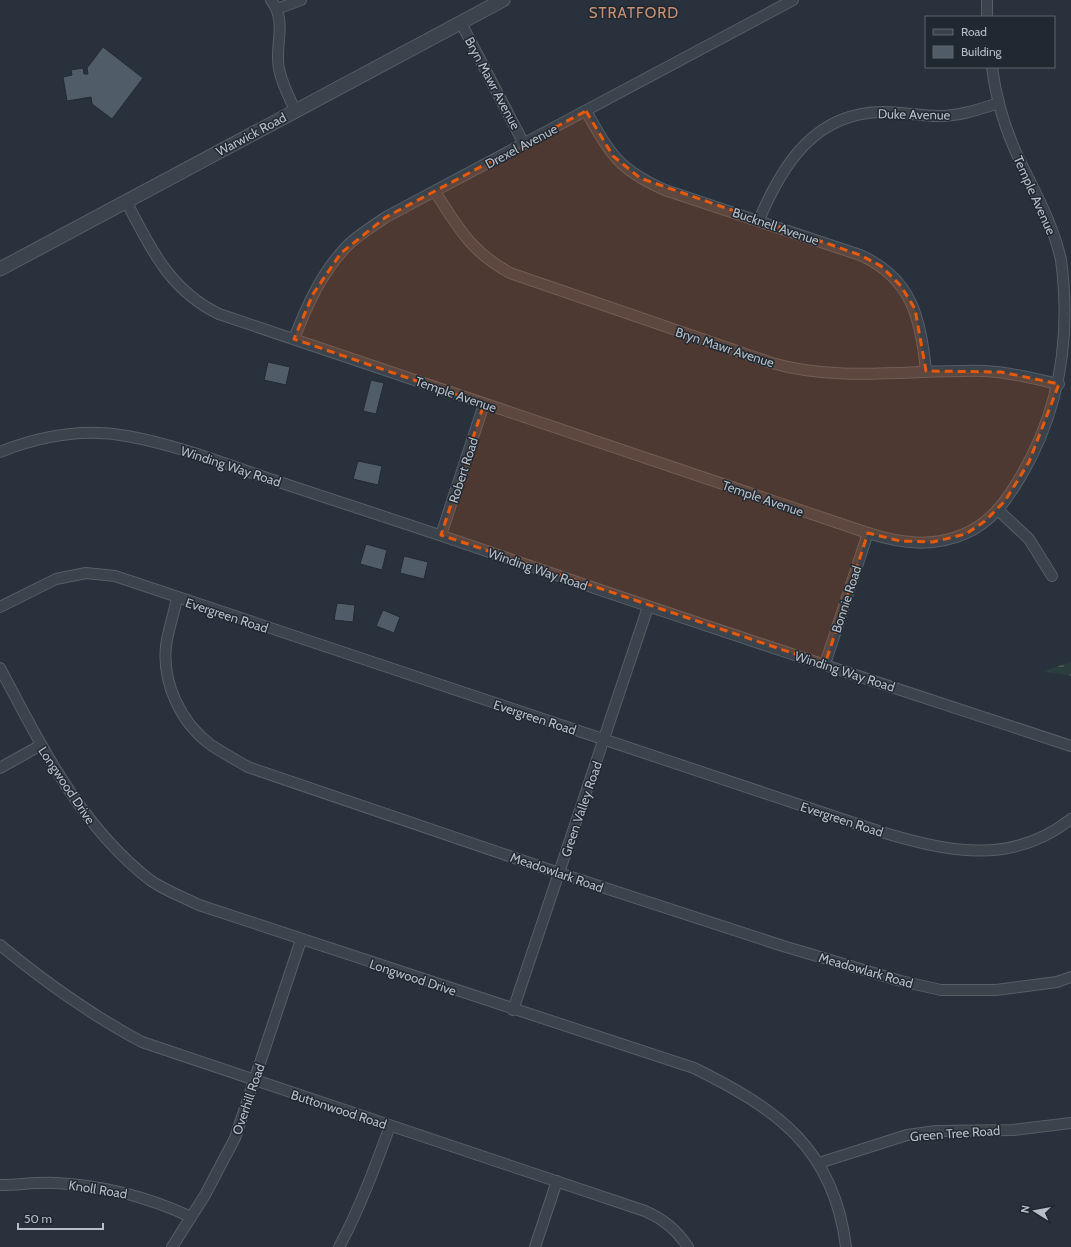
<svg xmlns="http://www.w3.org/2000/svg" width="1071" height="1247" font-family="Cabin,sans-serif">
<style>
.forest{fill:url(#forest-firs)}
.building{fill:#505c67;stroke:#222a33}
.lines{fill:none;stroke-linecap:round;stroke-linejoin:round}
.minor-casing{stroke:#565e67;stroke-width:12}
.tertiary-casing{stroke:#565e67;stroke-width:15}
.minor{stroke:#3b434c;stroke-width:10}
.tertiary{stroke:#3b434c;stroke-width:13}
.marked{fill:#e8590c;fill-opacity:0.2;stroke:#e8590c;stroke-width:3;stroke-dasharray:8 5;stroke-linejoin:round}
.labels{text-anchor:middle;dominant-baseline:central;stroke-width:3;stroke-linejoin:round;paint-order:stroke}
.street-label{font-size:13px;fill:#b7bec7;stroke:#202831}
.quarter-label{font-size:15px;letter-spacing:1px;fill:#c89272;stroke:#202831}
</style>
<defs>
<pattern id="forest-firs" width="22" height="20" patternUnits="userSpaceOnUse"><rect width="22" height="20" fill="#2b3e3e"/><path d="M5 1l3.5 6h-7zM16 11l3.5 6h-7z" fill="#485858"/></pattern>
</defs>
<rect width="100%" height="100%" fill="#28313c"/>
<path class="forest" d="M1071 662V676L1043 671Z"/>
<g class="building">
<path d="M103 47 143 78 112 119 92 104 91 97 67 101 63 77 72 75 71 70 83 68 84 74H88L87 68Z"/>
<path d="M268 362 290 367 286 385 264 380Z"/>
<path d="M371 380 384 383 376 414 363 411Z"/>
<path d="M358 461 382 466 378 485 353 479Z"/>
<path d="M366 544 387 550 382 570 360 564Z"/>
<path d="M404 556 428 562 424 579 400 573Z"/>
<path d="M337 603 355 605 353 622 334 620Z"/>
<path d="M383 610 400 617 394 633 376 626Z"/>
</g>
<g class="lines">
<defs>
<g id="minor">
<path d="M271 0C288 22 274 45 279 69 282 84 289 97 295 110"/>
<path d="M987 0V17"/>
<path d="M277 9 301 0"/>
<path d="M461 23 524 144"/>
<path d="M586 111C610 154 619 170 665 190L860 255C912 278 921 319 926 371"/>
<path d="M435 192C459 228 470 251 510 273L772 363C841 383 914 369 985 371 1010 372 1035 379 1059 384"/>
<path d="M126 201C150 247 169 290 219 314L868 533C900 543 932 548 964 534 991 523 1007 500 1021 476 1060 410 1071 336 1061 260 1053 224 1036 194 1020 161 1006 132 996 99 992 67"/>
<path d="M759 220C782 165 815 112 883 112 902 112 921 116 940 116 960 116 980 109 999 103"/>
<path d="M294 339C307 305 322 271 349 244 360 234 373 226 386 217L793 0"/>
<path d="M0 452C40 436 84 428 127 436 177 445 225 464 273 480 348 505 423 529 498 555 688 621 880 683 1071 746"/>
<path d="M998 510 1029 539 1052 576"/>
<path d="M441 535 484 404"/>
<path d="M177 598C174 614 168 630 166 646 162 683 181 723 211 745 223 753 236 760 248 767L559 873 783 946 901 981 941 990H996L1057 982 1071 977"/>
<path d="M0 607 56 579 86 573 115 576 878 831C945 851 1011 867 1071 819"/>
<path d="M825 664 868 533"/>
<path d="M0 668C41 745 80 826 150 880 164 890 183 897 199 905L694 1068C777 1109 834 1148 846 1247"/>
<path d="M0 768 41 745"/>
<path d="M0 945C45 982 91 1015 142 1042L645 1211C664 1219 677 1230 688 1247"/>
<path d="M513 1010 648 607"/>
<path d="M819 1163 907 1135 936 1131 1013 1130 1071 1123"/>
<path d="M0 1185C18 1185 37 1182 55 1183 103 1185 148 1197 191 1217"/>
<path d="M172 1247 205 1195 235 1138 301 940"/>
<path d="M339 1247C360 1208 375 1167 390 1126"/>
<path d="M535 1247 557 1181"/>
</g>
<path id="tertiary" d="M0 269 503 0"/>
</defs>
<use href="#minor" class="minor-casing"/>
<use href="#tertiary" class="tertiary-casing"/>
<use href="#minor" class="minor"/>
<use href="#tertiary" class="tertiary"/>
</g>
<path class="marked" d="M586 111 613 156 640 178 860 255 881 266 901 286 915 309 926 371 1001 372 1059 384 1029 462 1005 501 985 521 966 534 933 542 900 541 868 533 825 664 441 535 484 404 294 339 313 294 341 253 386 217Z"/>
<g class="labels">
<g class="street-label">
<text transform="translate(493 83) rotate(62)">Bryn Mawr Avenue</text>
<text transform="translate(914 114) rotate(1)">Duke Avenue</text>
<text transform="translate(251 134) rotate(-28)">Warwick Road</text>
<text transform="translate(521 146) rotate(-28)">Drexel Avenue</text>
<text transform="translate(1035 195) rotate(66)">Temple Avenue</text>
<text transform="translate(776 226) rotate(19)">Bucknell Avenue</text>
<text transform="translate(725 347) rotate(18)">Bryn Mawr Avenue</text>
<text transform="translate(456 394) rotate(19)">Temple Avenue</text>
<text transform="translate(231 466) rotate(18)">Winding Way Road</text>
<text transform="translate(463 470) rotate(-72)">Robert Road</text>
<text transform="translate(763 498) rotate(19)">Temple Avenue</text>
<text transform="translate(538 569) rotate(19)">Winding Way Road</text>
<text transform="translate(846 599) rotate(-72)">Bonnie Road</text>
<text transform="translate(227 615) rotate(18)">Evergreen Road</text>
<text transform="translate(845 671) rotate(18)">Winding Way Road</text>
<text transform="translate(535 717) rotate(18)">Evergreen Road</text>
<text transform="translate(67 785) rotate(56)">Longwood Drive</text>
<text transform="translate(581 809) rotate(-71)">Green Valley Road</text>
<text transform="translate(842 819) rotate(18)">Evergreen Road</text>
<text transform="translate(557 872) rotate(19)">Meadowlark Road</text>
<text transform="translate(866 970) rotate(16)">Meadowlark Road</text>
<text transform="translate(413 977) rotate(18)">Longwood Drive</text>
<text transform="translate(248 1099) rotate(-71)">Overhill Road</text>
<text transform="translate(339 1109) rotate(18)">Buttonwood Road</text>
<text transform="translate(955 1133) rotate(-4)">Green Tree Road</text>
<text transform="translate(98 1189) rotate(9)">Knoll Road</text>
</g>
<g class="quarter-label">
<text x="634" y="13">STRATFORD</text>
</g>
</g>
<rect x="925" y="16" width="130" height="52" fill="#202831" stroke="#5c646d"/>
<rect x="933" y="29" width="20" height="6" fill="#3b434c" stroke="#5c646d"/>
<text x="961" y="36" font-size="12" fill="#b7bec7">Road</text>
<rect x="933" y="46" width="20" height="12" fill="#505c67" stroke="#5c646d"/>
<text x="961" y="56" font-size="12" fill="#b7bec7">Building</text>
<g transform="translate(1035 1211) rotate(281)" stroke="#202831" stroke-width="3" paint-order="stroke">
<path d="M0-3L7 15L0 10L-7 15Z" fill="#b7bec7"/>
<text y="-6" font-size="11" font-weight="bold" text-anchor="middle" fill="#b7bec7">N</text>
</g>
<path d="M18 1223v6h85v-6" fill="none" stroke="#b7bec7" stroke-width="2"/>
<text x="24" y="1223" font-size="12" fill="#b7bec7" stroke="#202831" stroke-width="3" paint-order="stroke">50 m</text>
</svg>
